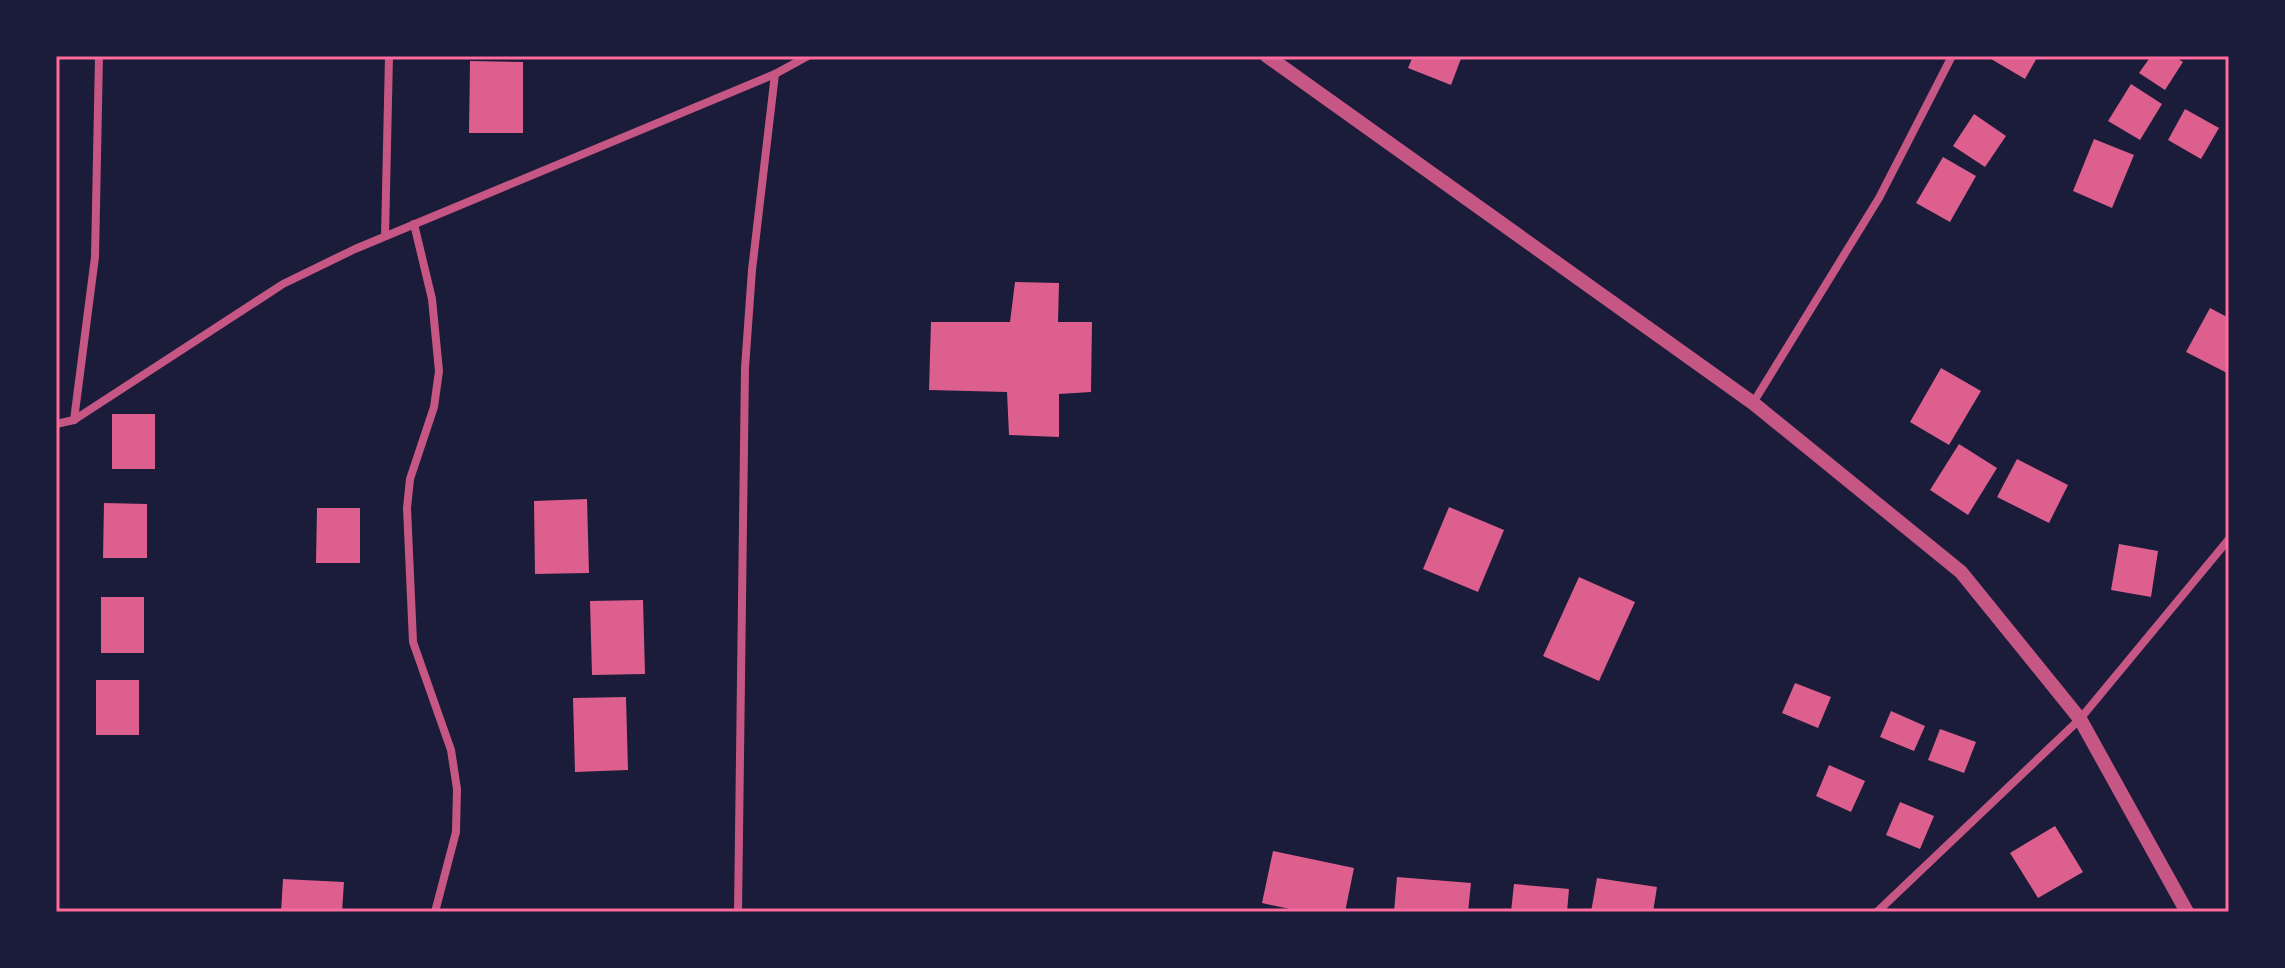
<svg xmlns="http://www.w3.org/2000/svg" width="2285" height="968" font-family="'Noto Sans',sans-serif">
<style>
.building{fill:#dd5f8e}
.lines{fill:none;stroke-linecap:round;stroke-linejoin:round}
.minor{stroke:#c65784;stroke-width:8}
.tertiary{stroke:#c65784;stroke-width:14}
.neatline{fill:none;stroke:#ff6b9d;stroke-width:3}
</style>
<rect width="100%" height="100%" fill="#1b1b3a"/>
<g class="building">
<path d="M1413 56H1462L1451 85 1408 68Z"/>
<path d="M1986 56H2038L2025 79Z"/>
<path d="M2151 56H2174L2183 62 2165 90 2139 73Z"/>
<path d="M470 61 523 62V133H469Z"/>
<path d="M2131 84 2162 104 2140 140 2108 121Z"/>
<path d="M2185 109 2219 128 2201 159 2168 140Z"/>
<path d="M1974 114 2006 136 1985 167 1953 146Z"/>
<path d="M2094 139 2134 155 2112 208 2073 191Z"/>
<path d="M1943 157 1976 176 1950 222 1916 203Z"/>
<path d="M1015 282 1059 283 1058 322H1092L1091 392 1059 394V437L1009 435 1007 392 929 390 931 322H1010Z"/>
<path d="M2210 308 2229 318V374L2186 352Z"/>
<path d="M1941 368 1981 391 1949 445 1910 422Z"/>
<rect x="112" y="414" width="43" height="55"/>
<path d="M1959 444 1997 468 1968 515 1930 490Z"/>
<path d="M2017 459 2068 485 2049 523 1997 497Z"/>
<path d="M587 499 589 573 535 574 534 501Z"/>
<path d="M104 503 147 504V558H103Z"/>
<path d="M1449 507 1504 530 1478 592 1423 569Z"/>
<path d="M317 508H360V563H316Z"/>
<path d="M2119 544 2158 551 2151 597 2111 590Z"/>
<path d="M1579 577 1635 602 1599 681 1543 656Z"/>
<rect x="101" y="597" width="43" height="56"/>
<path d="M643 600 645 674 592 675 590 601Z"/>
<rect x="96" y="680" width="43" height="55"/>
<path d="M1795 683 1831 697 1818 728 1782 713Z"/>
<path d="M626 697 628 770 575 772 573 698Z"/>
<path d="M1891 711 1925 726 1914 751 1880 737Z"/>
<path d="M1940 729 1976 742 1964 773 1928 760Z"/>
<path d="M1829 765 1865 781 1851 812 1816 796Z"/>
<path d="M1900 802 1934 816 1920 849 1886 835Z"/>
<path d="M2055 826 2083 872 2038 898 2010 853Z"/>
<path d="M1273 851 1354 868 1345 912H1304L1262 903Z"/>
<path d="M1397 877 1471 883 1468 912H1394Z"/>
<path d="M1597 878 1657 887 1653 912H1591Z"/>
<path d="M283 879 344 882 342 912H281Z"/>
<path d="M1514 884 1569 889 1567 912H1511Z"/>
</g>
<g class="lines">
<g class="minor">
<path d="M414 224 432 299 439 371 434 407 410 479 407 508 413 642 451 750 457 789 456 832 435 912"/>
<path d="M385 236 389 56"/>
<path d="M1753 403 1879 198 1952 56"/>
<path d="M74 420 95 257 99 56"/>
<path d="M56 424 74 420 283 284 355 249 775 74 808 56"/>
<path d="M738 912 745 368 752 270 775 74"/>
<path d="M1877 912 2080 719 2229 539"/>
</g>
<path class="tertiary" d="M1267 56 1753 403 1961 572 2080 719 2187 912"/>
</g>
<rect width="2285" height="968" fill="none" stroke="#1b1b3a" stroke-width="116"/>
<rect x="58" y="58" width="2169" height="852" class="neatline"/>
</svg>
